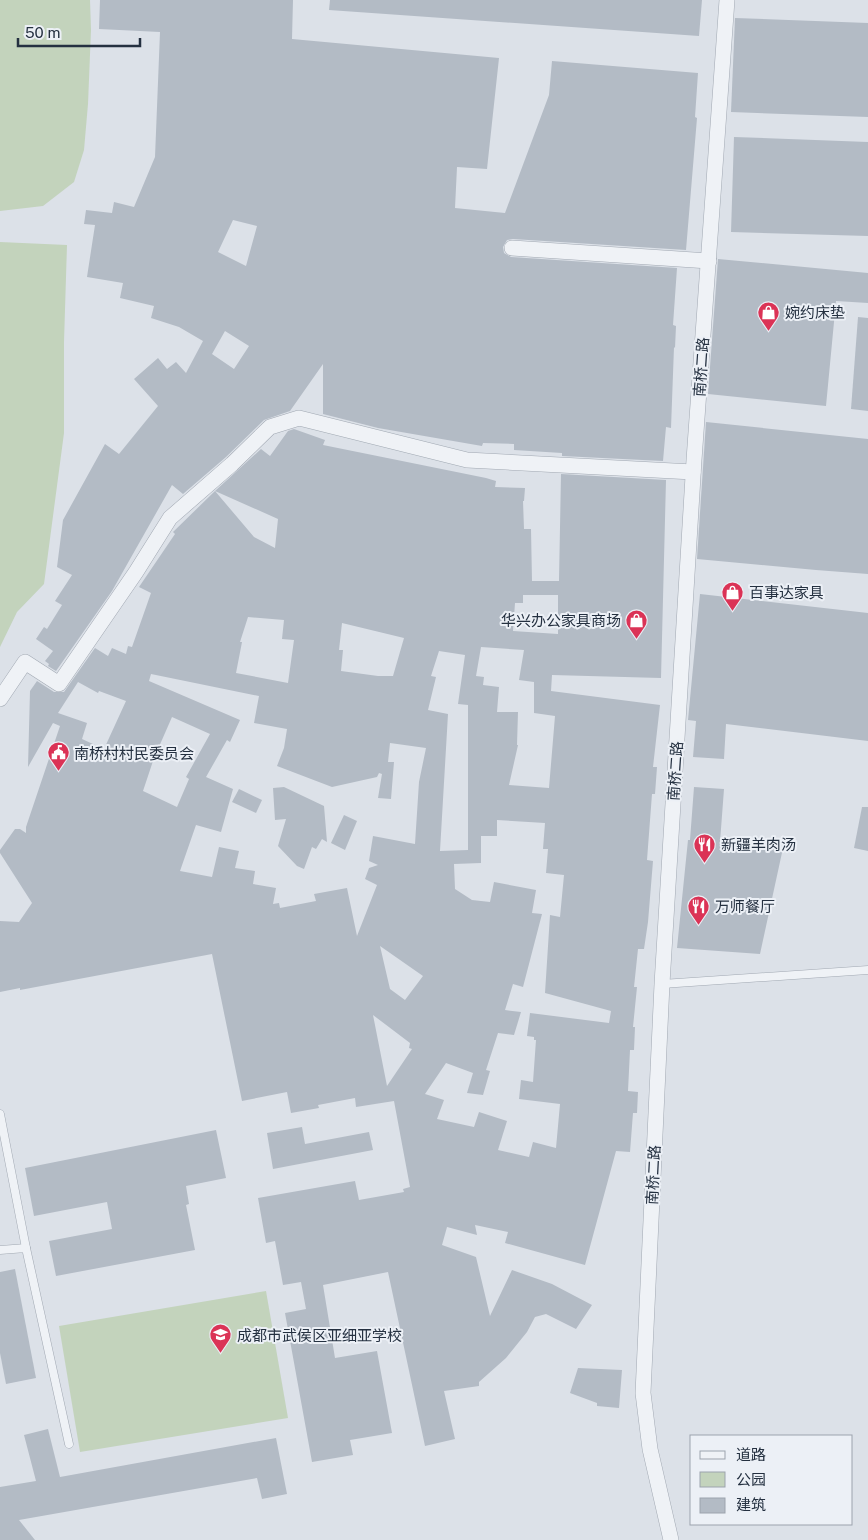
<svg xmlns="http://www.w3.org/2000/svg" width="868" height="1540" font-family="'Public Sans','Noto Sans SC',sans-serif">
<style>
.green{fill:#c3d3bc}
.building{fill:#b3bbc5;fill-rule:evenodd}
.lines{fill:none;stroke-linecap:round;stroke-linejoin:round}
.service-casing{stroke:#a1a8b2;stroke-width:9}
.minor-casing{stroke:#a1a8b2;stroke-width:16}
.service{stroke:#eff2f6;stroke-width:8}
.minor{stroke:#eff2f6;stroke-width:15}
.labels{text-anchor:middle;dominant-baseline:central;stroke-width:4;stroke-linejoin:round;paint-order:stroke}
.poi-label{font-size:15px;fill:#243040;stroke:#ecf0f6;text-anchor:start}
.street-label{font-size:15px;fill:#243040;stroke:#ecf0f6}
</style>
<rect width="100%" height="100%" fill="#dce1e8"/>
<g class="green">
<path d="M0 0H90L91 30 88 104 84 150 74 182 43 206 0 211Z"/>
<path d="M0 242 67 245 64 342V433L44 584 17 612 0 647Z"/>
<path d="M266 1291 288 1418 80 1452 59 1326Z"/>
</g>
<g class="building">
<path d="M100 0H293L292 39 499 58 487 169 457 167 455 208 505 213 549 95 552 61 698 73 695 117 697 118 686 250 513 239 507 240 503 247 504 253 511 257 677 268 673 325 676 326 675 348 674 347 671 428 666 427 663 461 562 456V453L514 450V444L483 443 482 446 378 428 323 414V364L290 411 264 420 226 457 183 494 172 485 112 591 56 671 48 666 49 664 45 661 53 651 36 639 44 627 47 629 62 605 55 601 72 575 57 567 63 520 105 444 119 454 158 406 134 379 158 358 167 369 176 362 186 373 203 341 179 327 151 318 154 306 120 298 123 283 87 277 95 225 84 224 86 210 112 213 114 202 134 207 155 157 160 32 99 29ZM233 220 257 226 246 266 218 252ZM225 331 249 346 234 369 212 354Z"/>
<path d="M330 0H702L699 36 329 10Z"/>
<path d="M735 18 868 23V117L731 112Z"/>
<path d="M734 137 868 142V236L731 232Z"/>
<path d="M718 259 868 273V303L836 301 826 406 708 394Z"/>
<path d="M858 317 868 318V411L851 409Z"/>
<path d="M706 422 868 439V574L816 570 697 559Z"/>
<path d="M294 429 325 440 323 445 486 478 496 481 495 487 525 488 524 501H523L524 529H531L532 581H559L561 474 666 480 661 678 552 675 551 691 660 705 653 767H657L655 794H652L647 860 653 861 648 922 644 949H638L634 987H637L633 1027H635L634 1050H630L628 1091 638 1092 637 1113H633L630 1152 616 1151 585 1265 505 1243 508 1232 475 1225 477 1235 447 1227 442 1245 476 1257 490 1316 512 1270 552 1284 592 1305 576 1329 546 1314 535 1317 527 1332 506 1358 479 1382V1386L444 1391 455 1439 425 1446 388 1272 323 1285 335 1358 377 1351 392 1433 350 1440 353 1455 312 1462 285 1313 306 1309 301 1282 283 1285 275 1241 266 1243 258 1198 355 1181 359 1200 404 1192 403 1189 410 1187 394 1101 356 1107 355 1098 318 1105 319 1108 291 1113 287 1092 242 1101 212 954 20 990V988L0 992V921L19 922 32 903 0 853V850L15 829H20L26 833V827L60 726 53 723 28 767 30 691 37 681 54 692H64L95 648 108 656 112 648 126 654 128 646 132 647 151 593 139 587 175 534 173 532 215 491 254 537 275 548 278 519 215 491 261 449 270 456 288 431ZM523 595H558V634L513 631 515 603H523ZM248 617 284 620 282 639 294 640 288 683 236 673 242 642H240ZM342 623 404 638 393 676H378L341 671 343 650H339ZM481 647 524 650 519 680 534 682V713L555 716 549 788 509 785 518 745H517L518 712H497L499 687 483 685 484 677 476 676ZM439 651 465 655 458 704 468 705V850L440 851 448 714 428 710 436 677 431 676ZM151 674 259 696 254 723 287 729 284 748 277 766 332 787 377 777 379 773 382 774 378 798 391 799 394 762H388L390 743 426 748 419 782 415 844 373 836 369 861 378 865 369 868 365 879 377 885 357 936 347 888 314 894 316 901 280 908 279 903 273 904 276 888 253 884 255 871 235 868 239 851 219 847 212 877 180 871 196 825 221 832 233 789 206 777 227 740 230 742 240 720 149 681ZM78 682 98 693 99 691 126 701 104 749 82 739 87 723 58 713ZM172 717 210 734 186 777 189 779 177 807 143 791 157 749H158ZM497 820 545 823 543 849H548L546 873 564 875 560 917 550 915 545 993 611 1011 609 1023 530 1013 527 1036 534 1037V1040H536L533 1082 521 1080 519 1099 560 1104 556 1148 533 1142 529 1157 498 1150 507 1121 479 1112 474 1127 437 1119 444 1100 425 1094 446 1063 473 1073 467 1093 483 1095 490 1071 486 1070 498 1033 514 1035 521 1012 505 1010 513 984 523 987 542 914 532 913 536 890 494 882 490 902 472 900 455 889 454 864 481 863V836H497ZM380 946 423 976 405 1000 390 989ZM373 1015 410 1043 409 1048 412 1049 387 1086Z"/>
<path d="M700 594 868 613V741L726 724 724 759 693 757 696 721 688 720Z"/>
<path d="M284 787 324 806 327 842 322 839 316 849 312 847 304 869 297 866 278 846 286 819 275 820 273 788Z"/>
<path d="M694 787 724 789 720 842 783 848 760 954 677 948 688 840H690Z"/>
<path d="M239 789 262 800 256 813 232 802Z"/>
<path d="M862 807H868V851L854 848Z"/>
<path d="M344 815 357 821 345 850 331 843Z"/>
<path d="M302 1127 305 1144 369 1132 373 1150 273 1169 267 1133Z"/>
<path d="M216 1130 226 1178 186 1186 189 1204 186 1205 195 1250 56 1276 49 1241 112 1229 107 1202 34 1216 25 1168Z"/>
<path d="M15 1269 36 1378 6 1384 0 1353V1272Z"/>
<path d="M578 1368 622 1370 619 1408 597 1406V1403L570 1393Z"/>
<path d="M48 1429 60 1477 276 1438 287 1494 262 1499 257 1478 19 1520 35 1540H0V1487L36 1481 24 1435Z"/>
</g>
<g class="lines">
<defs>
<g id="service">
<path d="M662 984 868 970"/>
<path d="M0 1114 26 1248"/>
<path d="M0 1250 26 1248 69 1444"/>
</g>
<g id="minor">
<path d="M512 248 709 261"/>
<path d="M0 699 25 662 59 684 136 572 170 518 232 464 270 427 299 418 467 460 693 472"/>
<path d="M671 1540 650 1449 643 1393 662 984 694 460 727 0"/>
</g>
</defs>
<use href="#service" class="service-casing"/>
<use href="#minor" class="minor-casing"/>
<use href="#service" class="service"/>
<use href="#minor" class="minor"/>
</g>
<defs>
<symbol id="shop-pin" viewBox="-11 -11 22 30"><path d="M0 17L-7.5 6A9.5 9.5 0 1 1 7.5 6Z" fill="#db3356" stroke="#ecf0f6"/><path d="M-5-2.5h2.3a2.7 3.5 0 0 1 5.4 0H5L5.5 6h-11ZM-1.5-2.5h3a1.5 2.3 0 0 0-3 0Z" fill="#fff"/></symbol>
<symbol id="civic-pin" viewBox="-11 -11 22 30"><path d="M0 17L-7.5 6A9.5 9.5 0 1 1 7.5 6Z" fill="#db3356" stroke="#ecf0f6"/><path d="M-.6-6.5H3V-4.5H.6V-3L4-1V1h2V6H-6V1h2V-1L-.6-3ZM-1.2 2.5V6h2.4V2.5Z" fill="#fff"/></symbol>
<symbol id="restaurant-pin" viewBox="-11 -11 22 30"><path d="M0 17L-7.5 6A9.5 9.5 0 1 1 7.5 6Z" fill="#db3356" stroke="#ecf0f6"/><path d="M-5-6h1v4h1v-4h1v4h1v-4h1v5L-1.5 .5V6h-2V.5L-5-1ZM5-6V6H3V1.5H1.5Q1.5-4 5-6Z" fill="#fff"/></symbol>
<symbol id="school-pin" viewBox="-11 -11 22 30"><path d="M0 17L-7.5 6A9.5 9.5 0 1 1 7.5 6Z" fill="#db3356" stroke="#ecf0f6"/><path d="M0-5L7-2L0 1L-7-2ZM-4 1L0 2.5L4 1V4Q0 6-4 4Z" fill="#fff"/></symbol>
</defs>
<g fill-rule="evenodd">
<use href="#shop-pin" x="756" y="300" width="25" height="34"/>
<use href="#shop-pin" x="720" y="580" width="25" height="34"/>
<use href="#shop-pin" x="624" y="608" width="25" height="34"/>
<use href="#civic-pin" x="46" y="740" width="25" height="34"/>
<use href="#restaurant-pin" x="692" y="832" width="25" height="34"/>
<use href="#restaurant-pin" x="686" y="894" width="25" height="34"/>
<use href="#school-pin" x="208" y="1322" width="25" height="34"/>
</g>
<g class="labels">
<g class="poi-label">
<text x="785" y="312">婉约床垫</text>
<text x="749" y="592">百事达家具</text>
<text x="621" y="620" text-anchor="end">华兴办公家具商场</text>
<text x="74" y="753">南桥村村民委员会</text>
<text x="721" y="844">新疆羊肉汤</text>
<text x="715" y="906">万师餐厅</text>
<text x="237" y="1335">成都市武侯区亚细亚学校</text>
</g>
<g class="street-label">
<text transform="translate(701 367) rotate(-86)">南桥二路</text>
<text transform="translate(675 771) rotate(-86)">南桥二路</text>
<text transform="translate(653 1175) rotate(-87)">南桥二路</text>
</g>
</g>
<rect x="690" y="1435" width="162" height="90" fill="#ecf0f6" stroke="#9ca3ad"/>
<rect x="700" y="1451" width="25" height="8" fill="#eff2f6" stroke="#9ca3ad"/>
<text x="736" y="1460" font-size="15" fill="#243040">道路</text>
<rect x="700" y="1472" width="25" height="15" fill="#c3d3bc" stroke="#9ca3ad"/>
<text x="736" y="1485" font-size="15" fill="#243040">公园</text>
<rect x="700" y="1498" width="25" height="15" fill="#b3bbc5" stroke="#9ca3ad"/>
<text x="736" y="1510" font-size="15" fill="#243040">建筑</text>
<path d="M18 38v8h122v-8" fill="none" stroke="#243040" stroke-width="2.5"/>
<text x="25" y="38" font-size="15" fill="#243040" stroke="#ecf0f6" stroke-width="4" paint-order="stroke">50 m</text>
</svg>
